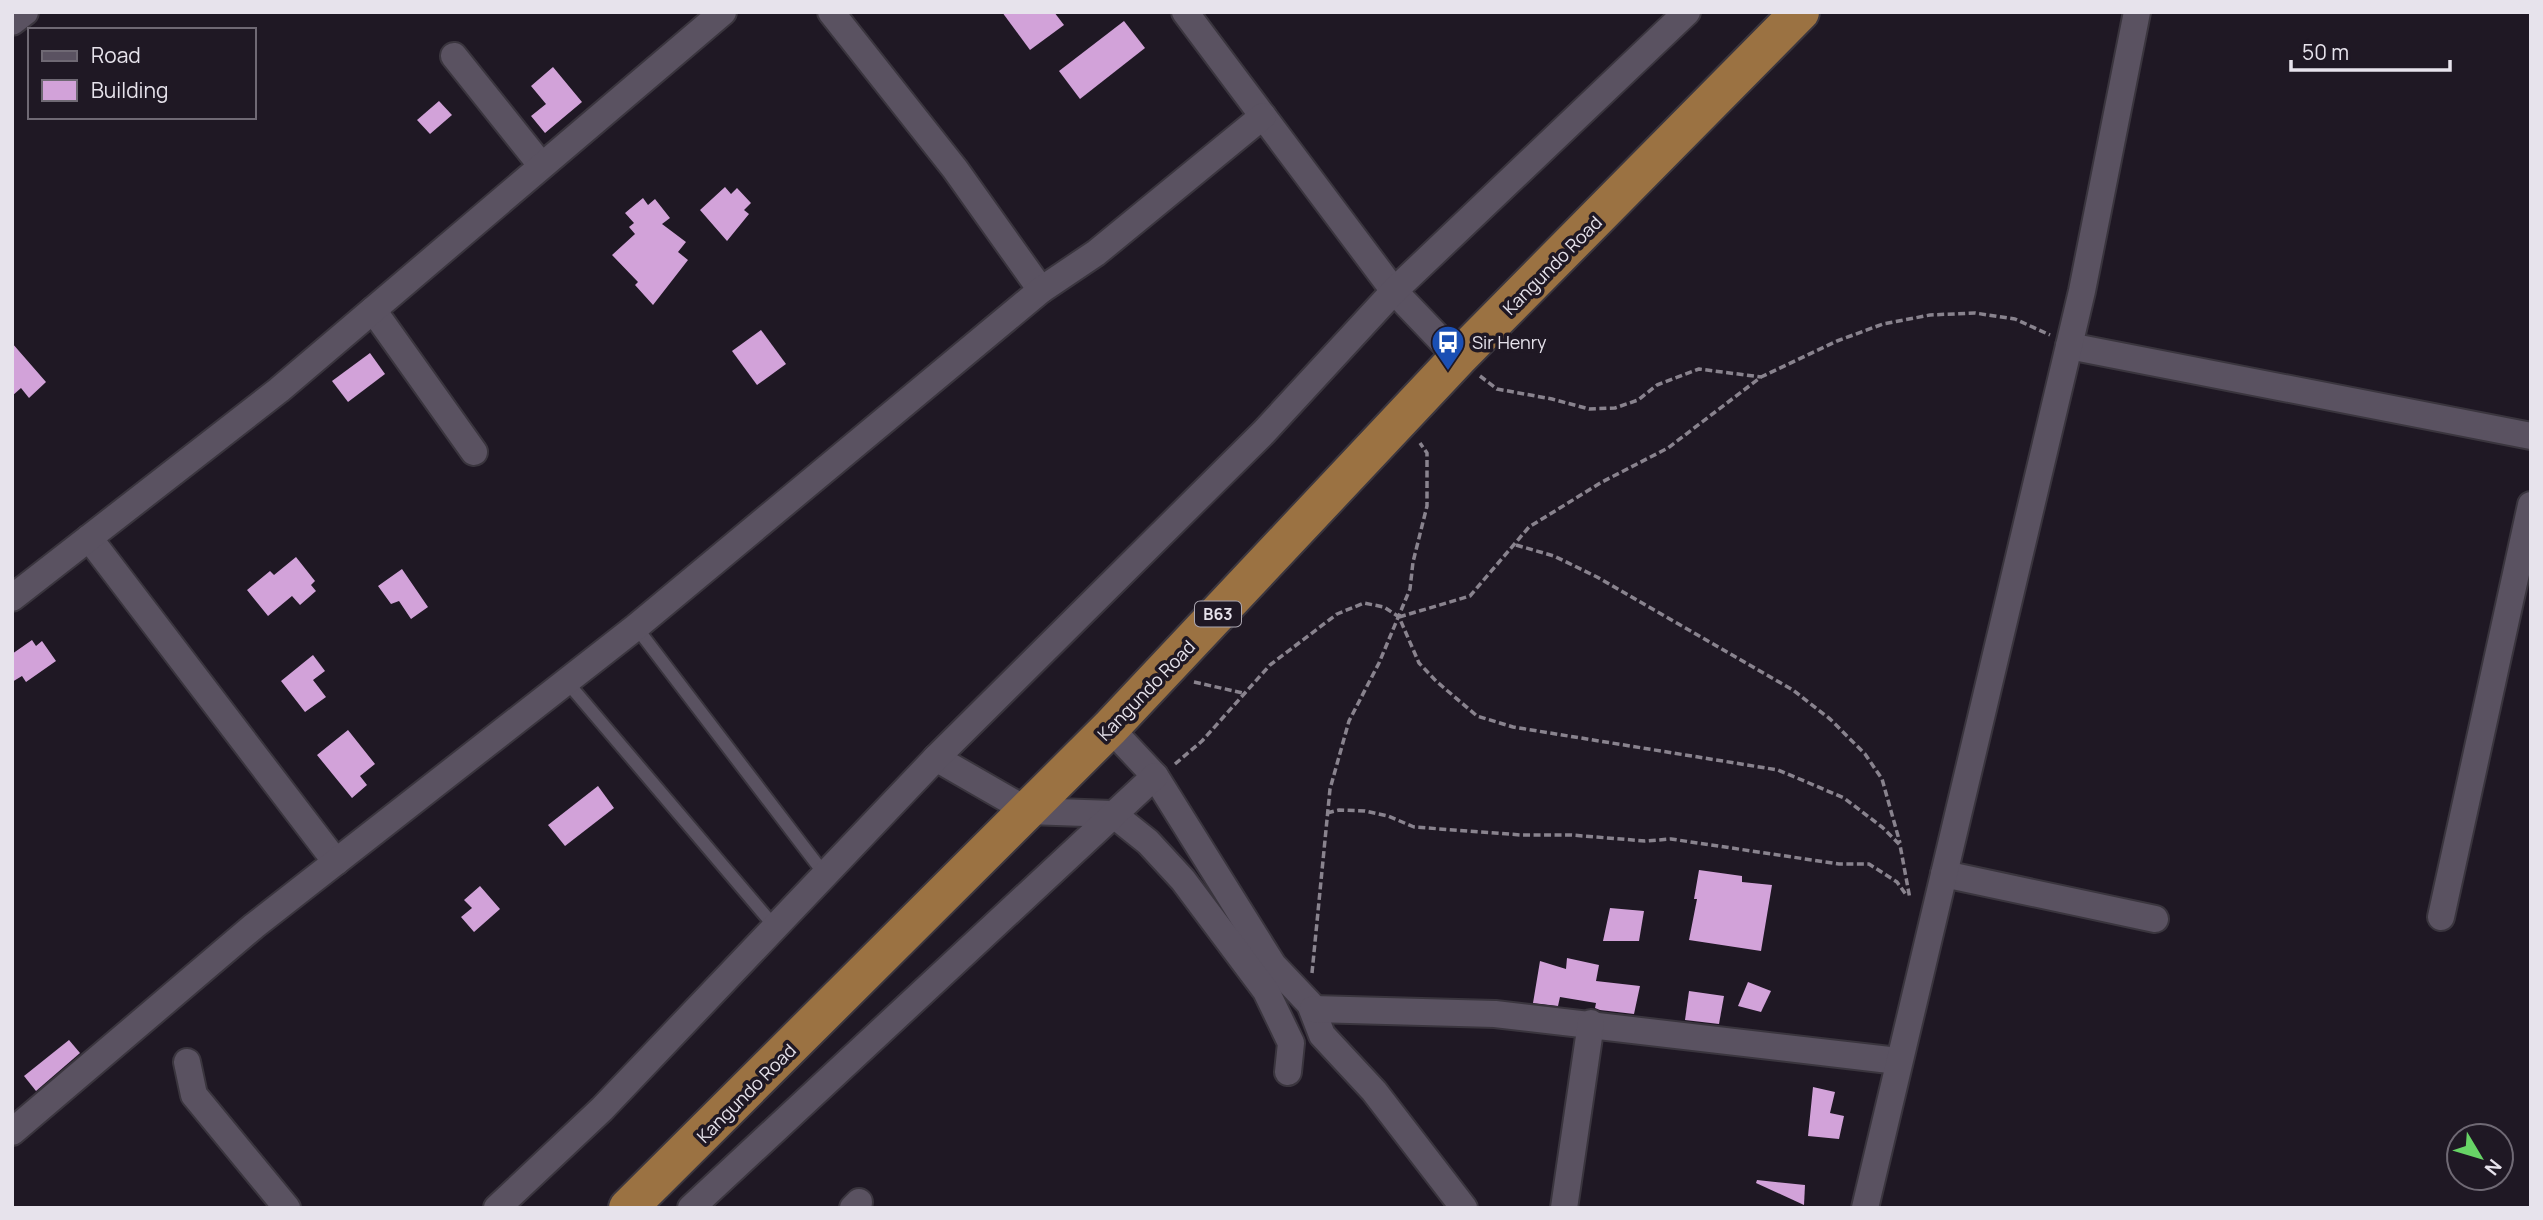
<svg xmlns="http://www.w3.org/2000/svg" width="2543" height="1220" font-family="Manrope,sans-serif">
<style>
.building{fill:#d2a2d9}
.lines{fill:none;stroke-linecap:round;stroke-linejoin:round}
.service-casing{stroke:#3a353e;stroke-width:16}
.minor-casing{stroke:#3a353e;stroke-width:30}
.trunk-casing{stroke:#3a353e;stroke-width:42}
.path{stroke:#89838e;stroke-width:3.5;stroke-dasharray:7 3.5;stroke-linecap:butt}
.service{stroke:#5a5261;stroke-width:12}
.minor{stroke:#5a5261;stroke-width:26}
.trunk{stroke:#9b7242;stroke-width:38}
.labels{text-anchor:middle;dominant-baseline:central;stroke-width:7;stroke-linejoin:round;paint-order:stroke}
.shield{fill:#1f1824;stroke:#aba6b0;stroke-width:2}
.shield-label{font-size:16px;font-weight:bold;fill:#e7e3ec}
.street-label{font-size:18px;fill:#e7e3ec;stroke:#1f1824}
.poi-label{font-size:18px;fill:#e7e3ec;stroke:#1f1824;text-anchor:start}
</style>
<rect width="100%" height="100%" fill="#1f1824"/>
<g class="building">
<path d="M1002 12H1054L1064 25 1030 50Z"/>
<path d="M1124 21 1145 48 1080 99 1059 71Z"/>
<path d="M553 67 582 102 545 133 531 116 546 104 531 86Z"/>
<path d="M439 101 452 115 430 134 417 120Z"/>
<path d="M725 187 731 194 737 188 751 203 744 210 749 214 727 241 700 210Z"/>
<path d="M643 198 648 205 655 199 670 218 662 224 686 242 678 252 688 260 653 305 635 285 638 282 612 255 635 234 629 227 634 223 625 213Z"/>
<path d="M761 330 786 364 757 385 732 351Z"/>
<path d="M12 343 46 382 29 398 21 388 12 396Z"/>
<path d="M370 353 385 374 348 402 332 381Z"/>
<path d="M296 557 315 581 311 585 316 591 300 605 292 596 268 616 247 590 270 571 274 575Z"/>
<path d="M402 569 428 607 411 619 399 601 391 604 378 586Z"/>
<path d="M32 640 36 646 42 641 56 661 26 682 22 676 12 682V654Z"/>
<path d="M313 655 325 671 313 680 326 697 305 712 281 681Z"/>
<path d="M348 730 375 764 360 776 367 785 352 798 317 755Z"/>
<path d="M598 786 614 808 565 846 548 825Z"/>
<path d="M1699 870 1742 876V882L1772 885 1761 951 1689 940 1697 899H1694Z"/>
<path d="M480 886 500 909 474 932 461 917 472 908 464 900Z"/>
<path d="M1610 908 1644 911 1639 941H1603Z"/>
<path d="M1567 958 1599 965 1596 981 1640 986 1634 1014 1600 1010 1595 1008 1596 1003 1560 997 1558 1006 1533 1003 1540 961 1566 969Z"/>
<path d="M1748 982 1771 991 1761 1012 1738 1006Z"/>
<path d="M1689 991 1724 996 1719 1024 1685 1020Z"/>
<path d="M69 1040 80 1053 36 1091 24 1076Z"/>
<path d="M1813 1087 1835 1092 1830 1113 1844 1116 1839 1139 1808 1136Z"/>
<path d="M1757 1180 1805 1185 1804 1205 1756 1183Z"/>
</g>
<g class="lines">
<defs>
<g id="service">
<path d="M636 627 826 876"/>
<path d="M567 682 775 927"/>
</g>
<g id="minor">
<path d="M831 12 955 169 1041 290"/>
<path d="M1185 12 1394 291 1458 358"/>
<path d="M12 22 25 12"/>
<path d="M454 56 541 165"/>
<path d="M373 310 474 452"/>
<path d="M2069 346 2531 436"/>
<path d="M89 538 336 862"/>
<path d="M12 598 279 390 723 12"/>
<path d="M1110 728 1155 776 1273 965 1310 1004 1322 1035 1374 1091 1464 1208"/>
<path d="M936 758 1028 811 1113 814 1148 842 1183 880 1266 991 1291 1043 1288 1072"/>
<path d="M1944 874 2155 919"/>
<path d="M2441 917 2531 505"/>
<path d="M1313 1009 1495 1014 1898 1061"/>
<path d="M187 1062 194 1095 287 1208"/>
<path d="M12 1132 254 926 636 627 1041 290 1096 253 1263 116"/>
<path d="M497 1208 602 1109 936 758 1264 432 1394 291 1687 12"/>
<path d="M691 1208 1155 776"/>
<path d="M853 1208 859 1202"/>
<path d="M1564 1208 1591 1023"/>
<path d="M1865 1208 2082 291 2137 12"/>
</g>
<path id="trunk" d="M628 1208 1110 728 1458 358 1800 12"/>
</defs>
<use href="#service" class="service-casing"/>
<use href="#minor" class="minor-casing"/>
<use href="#trunk" class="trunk-casing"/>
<g class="path">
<path d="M1480 376 1497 389 1552 399 1589 409 1615 408 1638 400 1657 385 1699 369 1761 377"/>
<path d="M1516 545 1554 556 1597 577 1793 690 1830 719 1865 754 1882 779 1900 843"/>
<path d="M1399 617 1470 596 1529 527 1602 482 1668 448 1761 377 1837 341 1883 324 1930 315 1975 313 2015 319 2050 335"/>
<path d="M1194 682 1243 693"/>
<path d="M1175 764 1202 741 1270 665 1337 614 1364 603 1384 607 1399 617 1419 663 1436 681 1477 716 1513 727 1778 770 1809 783 1844 798 1882 827 1900 845 1910 899"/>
<path d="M1327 813 1339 810 1365 811 1388 816 1414 827 1521 835H1571L1645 841 1671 839 1839 864H1869L1897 882 1907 896"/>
<path d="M1312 973 1330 789 1349 721 1379 663 1410 589 1413 562 1427 506V453L1420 443"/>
</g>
<use href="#service" class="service"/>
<use href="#minor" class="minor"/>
<use href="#trunk" class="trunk"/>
</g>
<defs>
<symbol id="bus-pin" viewBox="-11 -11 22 30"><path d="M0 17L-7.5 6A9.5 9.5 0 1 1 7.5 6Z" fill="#1a4fb4" stroke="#1f1824"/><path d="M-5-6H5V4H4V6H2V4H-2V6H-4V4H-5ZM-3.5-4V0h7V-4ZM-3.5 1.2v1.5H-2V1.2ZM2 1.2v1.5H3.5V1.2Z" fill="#fff"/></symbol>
</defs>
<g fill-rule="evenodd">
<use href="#bus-pin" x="1429" y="323" width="38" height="52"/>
</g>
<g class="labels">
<rect class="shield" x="1195" y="601.5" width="46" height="25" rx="5"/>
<g class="shield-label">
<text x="1218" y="614">B63</text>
</g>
<g class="street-label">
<text transform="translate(1552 265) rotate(-45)">Kangundo Road</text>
<text transform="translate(1146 690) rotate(-46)">Kangundo Road</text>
<text transform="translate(746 1093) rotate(-45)">Kangundo Road</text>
</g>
<g class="poi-label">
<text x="1472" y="342">Sir Henry</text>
</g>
</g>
<rect width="2543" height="1220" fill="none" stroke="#e7e3ec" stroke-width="28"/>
<rect x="28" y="28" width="228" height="91" fill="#1f1824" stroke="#6f6974" stroke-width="2"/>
<rect x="42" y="51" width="35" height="10" fill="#5a5261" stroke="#6f6974" stroke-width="2"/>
<text x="91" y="63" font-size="21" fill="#e7e3ec">Road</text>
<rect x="42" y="80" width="35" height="21" fill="#d2a2d9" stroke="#6f6974" stroke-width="2"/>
<text x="91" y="98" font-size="21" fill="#e7e3ec">Building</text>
<g transform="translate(2480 1157) rotate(128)"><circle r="33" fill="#1f1824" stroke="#6f6974" stroke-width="2"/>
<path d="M0-5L12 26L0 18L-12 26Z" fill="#67d466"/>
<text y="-10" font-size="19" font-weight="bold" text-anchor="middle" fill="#e7e3ec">N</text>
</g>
<path d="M2291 60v10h159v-10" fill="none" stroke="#e7e3ec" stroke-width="3.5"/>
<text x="2302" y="60" font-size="21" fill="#e7e3ec" stroke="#1f1824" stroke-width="5" paint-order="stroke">50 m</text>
</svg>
